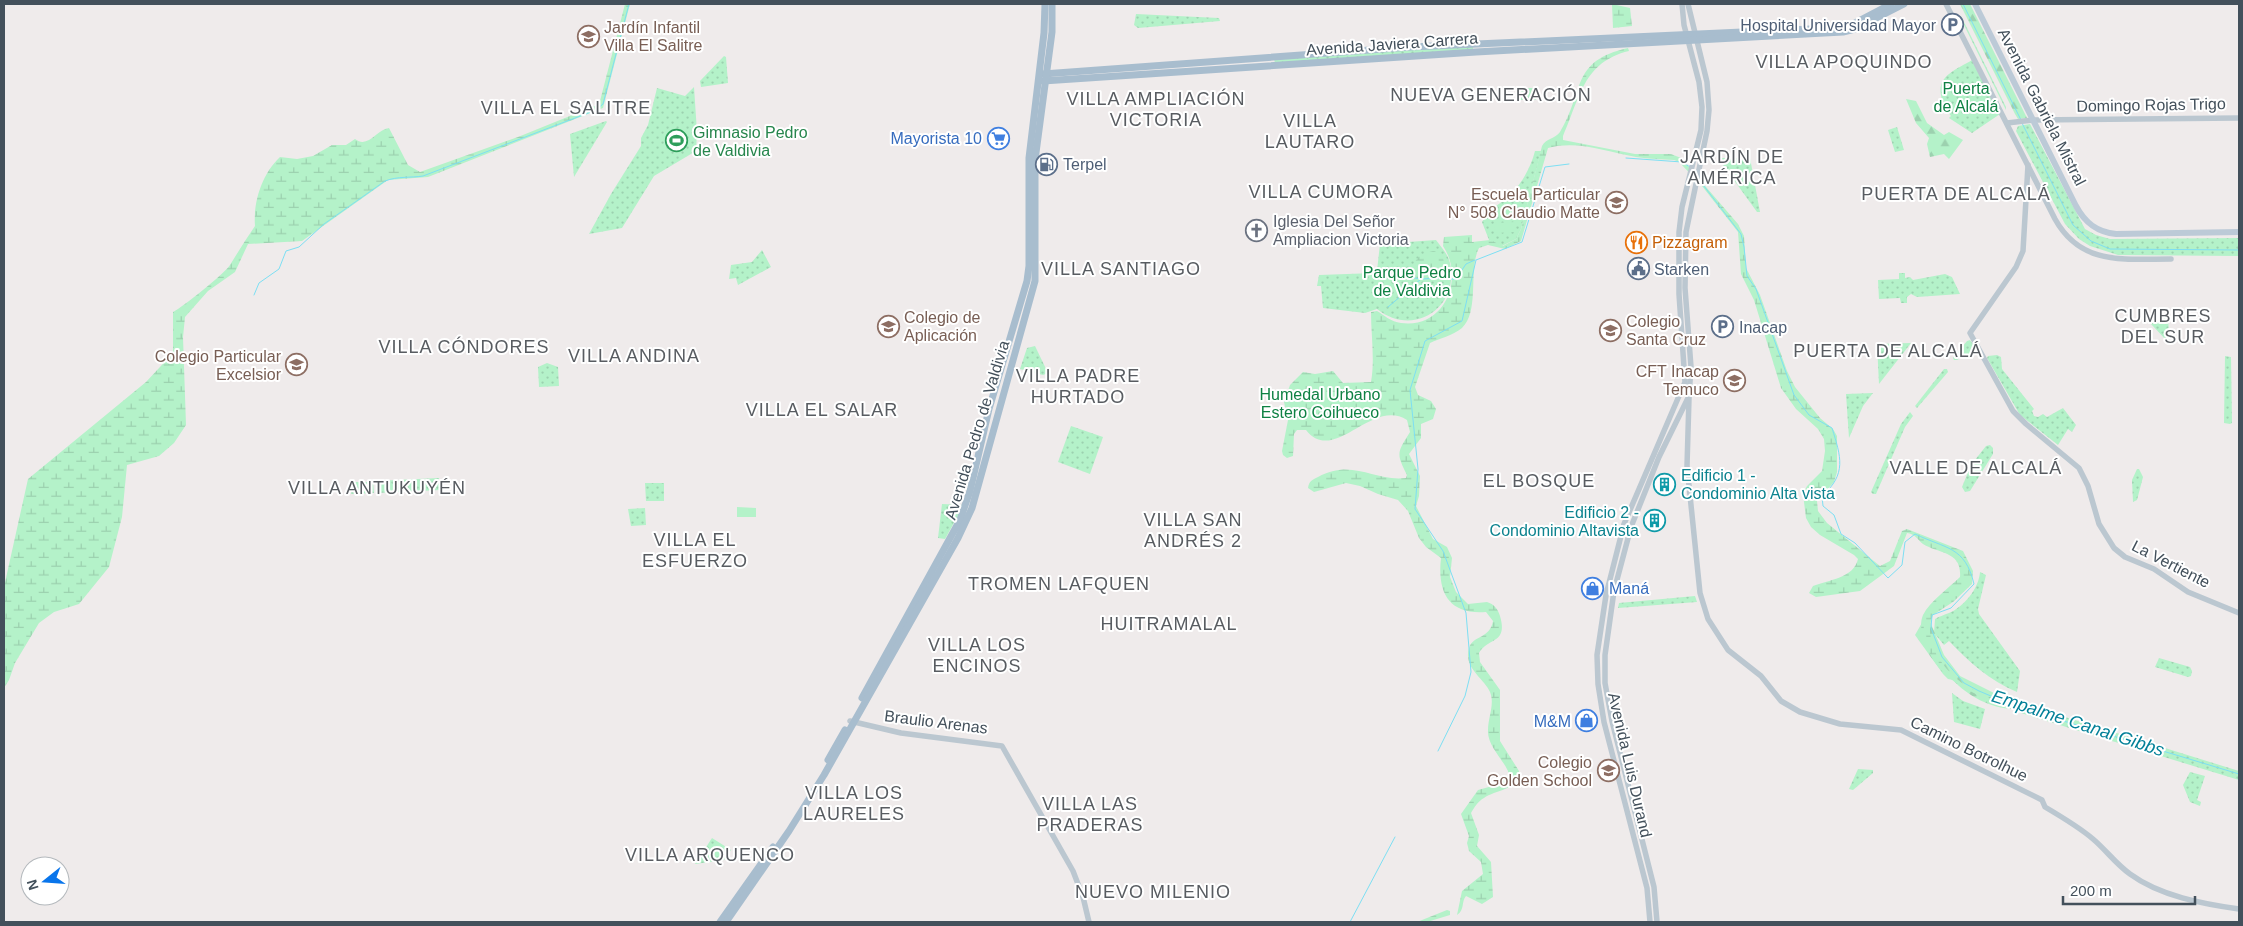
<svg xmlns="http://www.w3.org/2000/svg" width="2243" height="926" font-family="Helvetica,sans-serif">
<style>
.grass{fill:url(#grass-dots)}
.forest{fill:url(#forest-firs)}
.wetland{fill:url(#wetland-marsh)}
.garden{fill:#b4f2c9}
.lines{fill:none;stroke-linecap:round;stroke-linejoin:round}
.stream{stroke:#7ddff3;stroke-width:1}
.tertiary{stroke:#bbc7d0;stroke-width:5.5}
.secondary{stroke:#bccad7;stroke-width:6}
.primary{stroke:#a8bdce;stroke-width:7}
.labels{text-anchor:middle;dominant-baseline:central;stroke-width:4;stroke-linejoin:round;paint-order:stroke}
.service-label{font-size:16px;fill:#4e5e75;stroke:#fff;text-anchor:start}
.education-label{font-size:16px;fill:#785e54;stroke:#fff;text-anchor:end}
.street-label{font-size:16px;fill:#43505b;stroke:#fff}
.park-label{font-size:16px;fill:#0e8143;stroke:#fff}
.leisure-label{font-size:16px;fill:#27864d;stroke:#fff;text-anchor:start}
.shop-label{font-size:16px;fill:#366cbe;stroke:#fff;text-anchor:end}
.worship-label{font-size:16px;fill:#5b616d;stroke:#fff;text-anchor:start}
.food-label{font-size:16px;fill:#c56008;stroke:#fff;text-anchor:start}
.culture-label{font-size:16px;fill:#0d838f;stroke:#fff;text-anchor:start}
.neighbourhood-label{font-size:18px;letter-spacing:1px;fill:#585c61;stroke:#fff}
.water-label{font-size:18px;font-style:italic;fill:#038098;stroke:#fff}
</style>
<defs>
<pattern id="grass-dots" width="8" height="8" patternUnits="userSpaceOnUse" patternTransform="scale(1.25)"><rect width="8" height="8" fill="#b4f2c9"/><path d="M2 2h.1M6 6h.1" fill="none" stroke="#9cd1af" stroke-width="1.8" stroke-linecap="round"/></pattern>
<pattern id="forest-firs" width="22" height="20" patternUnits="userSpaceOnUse" patternTransform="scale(1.25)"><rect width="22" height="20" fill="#b4f2c9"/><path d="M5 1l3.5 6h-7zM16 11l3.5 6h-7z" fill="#9cd1af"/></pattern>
<pattern id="wetland-marsh" width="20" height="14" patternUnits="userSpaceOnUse" patternTransform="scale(1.25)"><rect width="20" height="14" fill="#b4f2c9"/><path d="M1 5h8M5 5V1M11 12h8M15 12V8" fill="none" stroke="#9cd1af"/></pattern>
</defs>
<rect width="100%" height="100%" fill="#efebeb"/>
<g class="grass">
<path d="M1136 14 1219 18 1220 21 1138 28 1134 25Z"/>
<path d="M1961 16 2006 107V110L1960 17Z"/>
<path d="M1473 46V50L1275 63 1274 59Z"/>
<path d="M724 56 726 57 728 83 701 87 700 81Z"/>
<path d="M1972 60 2000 114 1972 133 1949 118 1951 116C1946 110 1942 103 1941 95 1937 75 1958 69 1972 60Z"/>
<path d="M694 87 697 132 696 151 654 176 622 228 589 234 611 194 641 146V138L648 125 657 88 685 96Z"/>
<path d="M1536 88V100H1518L1519 88Z"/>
<path d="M606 121 607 122 574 177 570 134Z"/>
<path d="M2030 124 2085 229 2096 235 2110 239 2239 238V256L2118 255 2090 246 2079 239 2065 224 2016 131 2018 126Z"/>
<path d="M1897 127 1904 150 1895 152 1888 130Z"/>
<path d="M1535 151H1541L1521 229 1516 239 1502 246 1489 240 1482 222 1484 219 1483 216 1491 213 1490 209C1512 199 1529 175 1535 151Z"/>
<path d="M1718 158H1750L1760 212H1757Z"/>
<path d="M1436 240C1441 247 1448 254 1450 263 1460 308 1413 338 1377 309L1365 313 1323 308 1321 286H1317L1319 275 1375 273 1377 271 1380 244Z"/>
<path d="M762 250 771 267 738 285 736 278 729 279 731 265 752 262Z"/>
<path d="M1899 273H1905V278L1910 277 1913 280 1945 274 1952 277 1960 294 1917 297 1911 294 1907 297V303H1901L1900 298 1879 299 1878 280 1899 279Z"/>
<path d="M2168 311 2169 341 2168 342 2151 324Z"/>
<path d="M1970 340 1975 347 1974 351 1957 360H1954L1953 358 1967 341Z"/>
<path d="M1911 343 1879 384 1877 344Z"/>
<path d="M1035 346 1048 373 1043 375 1020 369 1027 348Z"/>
<path d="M1997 355 2001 357 2002 369 2034 409 2032 411 2034 416 2038 417 2043 414 2047 417 2063 408 2076 425 2072 432 2068 429 2058 445 2020 415 1987 358 1988 356Z"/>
<path d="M2225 356 2231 357 2232 423 2230 424 2224 423Z"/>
<path d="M547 363 558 367 559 386 539 387 538 367Z"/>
<path d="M1944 369H1947L1948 372 1917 408 1915 406Z"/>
<path d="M1873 393 1863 406 1849 438 1846 394Z"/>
<path d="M1910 412 1913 416 1905 427 1876 494H1873L1871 492 1901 424Z"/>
<path d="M1071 426 1103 437 1090 474 1058 462Z"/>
<path d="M1990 445 1993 448V454L1970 491 1965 492 1962 487 1971 465 1986 446Z"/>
<path d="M2137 469H2139L2143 477 2137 500 2133 502 2132 480Z"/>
<path d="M439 478 440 490 377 493 376 481Z"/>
<path d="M350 482H373L374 493 351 494Z"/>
<path d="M645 483H664V501H646Z"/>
<path d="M942 504 964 505 945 539 938 538Z"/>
<path d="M645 508 646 525 631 526 628 509Z"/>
<path d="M1980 572 1986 575 1978 609 1979 614 2020 671 2017 692C1990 681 1969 662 1949 641L1944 645 1934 633 1935 619C1940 616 1944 615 1949 613 1964 607 1979 588 1980 572Z"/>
<path d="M1695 596 1697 602 1618 608 1619 603Z"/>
<path d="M2159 658 2190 667 2192 671 2191 676 2188 677 2155 667Z"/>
<path d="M1952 693 1963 701 1985 709 1980 729 1954 722Z"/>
<path d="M2023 704 2239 771V780L2021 713 2019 710Z"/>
<path d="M1858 769 1873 770V773L1853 790 1849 789Z"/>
<path d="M2190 772 2205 776 2197 800 2201 802 2200 806 2190 802 2183 785Z"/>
<path d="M712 838 731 850 724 860 695 864Z"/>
</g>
<g class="forest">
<path d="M1960 4H1970L2027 118 2018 119 2015 114Z"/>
<path d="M1906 99 1916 101 1927 123 1944 135 1949 132 1963 140 1949 159 1944 154 1930 157 1927 144 1929 138 1916 123Z"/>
<path d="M1927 614 1944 655 1960 676 2014 703 2013 709C1992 709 1966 695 1953 680L1948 679 1943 674 1915 635Z"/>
</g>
<g class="wetland">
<path d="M625 4H630L603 108 428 177 388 180 302 241 248 244 235 272 208 291 185 317 183 337 186 425 174 443 159 456 127 465 122 517 109 567 79 604 54 612 39 623 15 663 9 680 4 688V587L28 479 146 382 173 353V312C183 307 224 274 230 265 238 252 246 239 255 226 253 202 262 174 280 157L297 159 313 156 332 145H346L355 139C368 149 376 130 389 128L408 165 420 172 518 137 597 105 600 101Z"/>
<path d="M1612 4 1630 8 1632 26 1613 28Z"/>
<path d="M1628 48 1629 51C1583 62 1580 98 1563 136V140L1635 154H1671L1681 158 1738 224 1744 236 1746 268 1760 295 1787 371 1795 387 1820 418 1833 429 1837 436V472L1834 482 1817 501 1818 511 1827 523 1880 566 1890 561 1902 531 1907 529 1963 551 1973 571 1972 584 1953 602 1933 615C1921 643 1947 676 1972 689 1984 695 1997 699 2009 704L2008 707C1971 693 1935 680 1923 637 1921 630 1920 622 1923 615 1930 601 1949 588 1960 577 1962 551 1939 554 1923 544 1917 539 1915 534 1907 533L1894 566 1860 591 1816 597 1809 593 1813 586C1828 580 1854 578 1858 559L1854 555 1820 535 1811 527 1806 518 1803 494 1807 486 1822 471 1825 451 1824 439 1818 429 1796 409 1781 388 1754 300 1741 274 1738 232 1702 186 1679 162 1674 160C1662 159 1649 159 1636 157 1606 152 1579 140 1548 148L1521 241 1505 249 1488 245 1479 248C1468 269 1480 311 1462 328 1452 336 1440 338 1430 343L1415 387 1418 395 1431 401 1436 409 1433 419 1421 424V438L1409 454 1420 476 1419 496 1416 506 1433 539 1447 547 1452 558 1450 577 1456 592 1468 604 1487 602C1494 604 1498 609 1500 616 1508 644 1489 637 1479 653L1480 662 1500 690V741L1519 771C1520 790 1495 790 1484 798 1478 801 1474 808 1471 813L1479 835 1477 846 1491 862 1493 897 1482 904 1466 896C1461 902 1465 910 1457 915L1462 891 1483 874 1481 862 1469 851 1467 843 1469 836 1461 814 1478 790 1496 785 1508 776V771C1502 758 1487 745 1488 730 1488 717 1495 704 1490 692 1484 678 1463 668 1469 648 1473 635 1490 639 1493 621L1486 612C1449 615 1437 593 1441 558L1426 547 1419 538 1408 511 1398 500 1378 494 1360 486 1346 483 1314 492 1308 488C1309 481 1312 480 1318 477 1353 458 1374 482 1406 478L1407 475C1396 453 1397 453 1410 432L1407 420C1372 397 1334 466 1306 430H1297L1294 434 1293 456 1287 458 1283 455 1282 451 1288 420 1284 402 1290 385 1303 372 1315 374 1333 371 1343 383 1371 382C1375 360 1371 335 1371 312L1377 311C1384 315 1391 322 1401 323 1445 329 1465 278 1443 246L1444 237 1472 235V242L1490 240 1503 246 1516 239 1521 229 1542 146C1546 138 1555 139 1560 132 1585 91 1570 61 1628 48Z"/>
<path d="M1434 251 1441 254 1445 264 1444 276 1426 278 1410 275C1412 261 1420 253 1434 251Z"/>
<path d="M1447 910 1450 911V915L1427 922H1417Z"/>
</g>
<g class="garden">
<path d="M1515 222 1516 232 1495 233 1494 223Z"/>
<path d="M737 507 756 508V517H737Z"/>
</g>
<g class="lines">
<g class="stream">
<path d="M1963 4 2021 120"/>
<path d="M2022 123 2073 225 2091 241 2110 249 2239 250"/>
<path d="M1626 158 1682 162 1690 167"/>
<path d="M1700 181 1741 234 1744 247 1747 276 1756 289 1794 395 1809 415 1832 428C1841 457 1847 474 1822 496L1823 506 1834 515 1841 534 1855 543 1888 578 1902 565 1905 542 1915 534C1946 549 1965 546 1974 584L1951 608 1932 615 1931 628 1942 657 1964 683 1979 691 2017 707 2239 774"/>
<path d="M1409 277 1421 279 1445 278"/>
<path d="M1449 279H1456L1466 264 1475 260"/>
<path d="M254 295 259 283 279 269 286 251 299 247 324 224 385 181C398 176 410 178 423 176L596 110 603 104 629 4"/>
<path d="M1388 307 1421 279"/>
<path d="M1438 751 1465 696 1471 672 1466 613 1443 551 1415 509 1418 469 1410 390 1425 341 1462 321 1476 260 1522 242 1545 167 1569 164"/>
<path d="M1350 922 1395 837"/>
</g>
<g class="tertiary">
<path d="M1946 4 2055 219C2081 266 2124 259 2171 259"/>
<path d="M2007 123 2033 120 2239 118"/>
<path d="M2028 165 2023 251 2016 267 1970 333 2013 411 2026 424 2079 468 2088 486 2099 524 2114 548 2125 557 2154 569 2188 592 2239 613"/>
<path d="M1689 398 1687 466 1700 593 1708 619 1728 650 1761 676 1781 701 1800 712 1840 724 1901 730 2042 800 2045 807C2062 817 2079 827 2093 839 2106 850 2116 864 2130 874 2160 896 2203 904 2239 909"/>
<path d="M850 721 901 733 1002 746 1073 871 1083 897 1089 922"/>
<path d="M1650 922 1647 888 1604 722 1598 684 1597 655 1606 595 1624 524 1685 382 1679 294V232L1682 207 1701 130 1702 107 1699 82 1684 25 1682 4"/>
<path d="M1657 922 1654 887 1612 721 1605 683V655L1614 591 1631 527 1659 457 1689 396 1691 367 1685 288 1686 232 1707 131 1709 110 1707 82 1688 4"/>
</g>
<path class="secondary" d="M1975 4 2076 206C2085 223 2097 232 2116 234L2239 232"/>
<g class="primary">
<path d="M1043 74 1411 47 1831 28 1851 25 1891 4"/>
<path d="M1043 81 1476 52 1843 32 1855 29 1904 4"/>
<path d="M862 698 960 520 970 491 989 409 1027 281 1029 266V158L1044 33 1045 4"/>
<path d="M828 760 845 730"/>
<path d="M720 922 773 847"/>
<path d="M726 922 789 831 824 775 958 538 972 508 1035 281V160L1052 32V4"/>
</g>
</g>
<defs>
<symbol id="parking-ring" viewBox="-11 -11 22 22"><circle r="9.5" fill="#fff" stroke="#5c6f8a" stroke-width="1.5"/><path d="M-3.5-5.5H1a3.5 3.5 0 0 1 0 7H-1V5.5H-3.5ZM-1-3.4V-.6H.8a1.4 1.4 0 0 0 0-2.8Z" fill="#5c6f8a"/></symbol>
<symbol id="school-ring" viewBox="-11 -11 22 22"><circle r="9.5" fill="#fff" stroke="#8d6e63" stroke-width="1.5"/><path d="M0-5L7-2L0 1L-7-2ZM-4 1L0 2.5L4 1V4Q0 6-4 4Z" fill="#8d6e63"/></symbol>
<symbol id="supermarket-ring" viewBox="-11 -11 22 22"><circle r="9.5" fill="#fff" stroke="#3f7fe0" stroke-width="1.5"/><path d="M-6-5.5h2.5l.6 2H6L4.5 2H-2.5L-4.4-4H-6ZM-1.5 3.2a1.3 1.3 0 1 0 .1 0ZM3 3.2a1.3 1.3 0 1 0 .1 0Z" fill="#3f7fe0"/></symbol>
<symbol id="stadium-ring" viewBox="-11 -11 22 22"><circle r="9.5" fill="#fff" stroke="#2e9e5b" stroke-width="1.5"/><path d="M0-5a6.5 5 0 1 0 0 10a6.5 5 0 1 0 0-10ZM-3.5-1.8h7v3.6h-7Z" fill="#2e9e5b"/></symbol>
<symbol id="fuel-ring" viewBox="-11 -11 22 22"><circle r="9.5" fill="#fff" stroke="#5c6f8a" stroke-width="1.5"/><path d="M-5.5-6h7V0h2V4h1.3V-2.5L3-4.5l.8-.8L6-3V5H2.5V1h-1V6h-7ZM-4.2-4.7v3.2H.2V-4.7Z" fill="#5c6f8a"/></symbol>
<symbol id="church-ring" viewBox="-11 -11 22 22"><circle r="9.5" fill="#fff" stroke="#6b7280" stroke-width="1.5"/><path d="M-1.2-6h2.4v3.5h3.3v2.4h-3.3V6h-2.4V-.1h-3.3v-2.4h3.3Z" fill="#6b7280"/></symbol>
<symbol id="restaurant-ring" viewBox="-11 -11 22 22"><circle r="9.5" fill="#fff" stroke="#e8710a" stroke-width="1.5"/><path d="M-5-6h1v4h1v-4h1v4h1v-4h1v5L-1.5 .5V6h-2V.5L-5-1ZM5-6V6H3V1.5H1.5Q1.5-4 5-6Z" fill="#e8710a"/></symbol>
<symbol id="civic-ring" viewBox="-11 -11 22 22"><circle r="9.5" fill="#fff" stroke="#5c6f8a" stroke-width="1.5"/><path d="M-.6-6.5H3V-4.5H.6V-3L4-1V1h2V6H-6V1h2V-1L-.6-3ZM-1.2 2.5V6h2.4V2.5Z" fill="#5c6f8a"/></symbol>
<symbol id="university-ring" viewBox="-11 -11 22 22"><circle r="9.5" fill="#fff" stroke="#8d6e63" stroke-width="1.5"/><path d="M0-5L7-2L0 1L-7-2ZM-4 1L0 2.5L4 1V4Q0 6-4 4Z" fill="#8d6e63"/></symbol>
<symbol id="building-ring" viewBox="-11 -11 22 22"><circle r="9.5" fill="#fff" stroke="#0f9aa8" stroke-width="1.5"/><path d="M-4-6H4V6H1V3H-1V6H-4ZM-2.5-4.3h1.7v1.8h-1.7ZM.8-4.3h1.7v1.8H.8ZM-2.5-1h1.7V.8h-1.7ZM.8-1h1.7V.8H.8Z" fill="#0f9aa8"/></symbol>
<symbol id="shop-ring" viewBox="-11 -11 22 22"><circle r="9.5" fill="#fff" stroke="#3f7fe0" stroke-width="1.5"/><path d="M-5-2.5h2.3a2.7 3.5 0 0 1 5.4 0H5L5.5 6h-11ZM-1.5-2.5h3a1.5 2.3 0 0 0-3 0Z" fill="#3f7fe0"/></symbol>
</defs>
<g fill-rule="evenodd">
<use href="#parking-ring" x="1940" y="12" width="25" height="25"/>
<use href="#school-ring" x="576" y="24" width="25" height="25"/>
<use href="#supermarket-ring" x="986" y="126" width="25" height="25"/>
<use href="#stadium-ring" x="664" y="128" width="25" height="25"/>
<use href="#fuel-ring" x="1034" y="152" width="25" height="25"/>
<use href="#school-ring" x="1604" y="190" width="25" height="25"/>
<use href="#church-ring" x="1244" y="218" width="25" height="25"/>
<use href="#restaurant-ring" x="1624" y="230" width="25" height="25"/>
<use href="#civic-ring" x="1626" y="256" width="25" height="25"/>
<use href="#school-ring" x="876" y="314" width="25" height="25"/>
<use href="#parking-ring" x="1710" y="314" width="25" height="25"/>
<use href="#school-ring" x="1598" y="318" width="25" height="25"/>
<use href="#school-ring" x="284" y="352" width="25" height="25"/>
<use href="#university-ring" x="1722" y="368" width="25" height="25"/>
<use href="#building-ring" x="1652" y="472" width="25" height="25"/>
<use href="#building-ring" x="1642" y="508" width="25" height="25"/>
<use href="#shop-ring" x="1580" y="576" width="25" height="25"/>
<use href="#shop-ring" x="1574" y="708" width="25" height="25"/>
<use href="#school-ring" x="1596" y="758" width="25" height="25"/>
</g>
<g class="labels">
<g class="service-label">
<text x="1936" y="25" text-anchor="end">Hospital Universidad Mayor</text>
<text x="1063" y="164">Terpel</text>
<text x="1654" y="269">Starken</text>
<text x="1739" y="327">Inacap</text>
</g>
<g class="education-label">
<text x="604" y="27" text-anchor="start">Jardín Infantil<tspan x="604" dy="18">Villa El Salitre</tspan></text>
<text x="1600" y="194">Escuela Particular<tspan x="1600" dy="18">N° 508 Claudio Matte</tspan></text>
<text x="904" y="317" text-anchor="start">Colegio de<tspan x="904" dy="18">Aplicación</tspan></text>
<text x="1626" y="321" text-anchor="start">Colegio<tspan x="1626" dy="18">Santa Cruz</tspan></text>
<text x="281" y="356">Colegio Particular<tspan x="281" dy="18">Excelsior</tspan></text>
<text x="1719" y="371">CFT Inacap<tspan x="1719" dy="18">Temuco</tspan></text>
<text x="1592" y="762">Colegio<tspan x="1592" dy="18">Golden School</tspan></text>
</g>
<g class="street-label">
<text transform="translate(1392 44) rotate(-4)">Avenida Javiera Carrera</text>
<text transform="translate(2151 105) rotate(-1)">Domingo Rojas Trigo</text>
<text transform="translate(2042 107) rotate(63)">Avenida Gabriela Mistral</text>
<text transform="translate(977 430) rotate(-73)">Avenida Pedro de Valdivia</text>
<text transform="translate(2171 564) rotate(27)">La Vertiente</text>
<text transform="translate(936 722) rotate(7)">Braulio Arenas</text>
<text transform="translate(1969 749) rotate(26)">Camino Botrolhue</text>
<text transform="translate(1630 765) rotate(77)">Avenida Luis Durand</text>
</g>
<g class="park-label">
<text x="1966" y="88">Puerta<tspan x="1966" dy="18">de Alcalá</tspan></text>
<text x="1412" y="272">Parque Pedro<tspan x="1412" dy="18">de Valdivia</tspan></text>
<text x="1320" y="394">Humedal Urbano<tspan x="1320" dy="18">Estero Coihueco</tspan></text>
</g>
<g class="leisure-label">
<text x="693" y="132">Gimnasio Pedro<tspan x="693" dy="18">de Valdivia</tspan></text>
</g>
<g class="shop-label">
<text x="982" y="138">Mayorista 10</text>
<text x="1609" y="588" text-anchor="start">Maná</text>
<text x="1571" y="721">M&amp;M</text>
</g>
<g class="worship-label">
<text x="1273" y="221">Iglesia Del Señor<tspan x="1273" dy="18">Ampliacion Victoria</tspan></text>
</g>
<g class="food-label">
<text x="1652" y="242">Pizzagram</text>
</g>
<g class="culture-label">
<text x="1681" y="475">Edificio 1 -<tspan x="1681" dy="18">Condominio Alta vista</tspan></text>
<text x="1639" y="512" text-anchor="end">Edificio 2 -<tspan x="1639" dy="18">Condominio Altavista</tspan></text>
</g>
<g class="neighbourhood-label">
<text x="1844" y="62">VILLA APOQUINDO</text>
<text x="1491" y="95">NUEVA GENERACIÓN</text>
<text x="1156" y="99">VILLA AMPLIACIÓN<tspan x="1156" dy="21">VICTORIA</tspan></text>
<text x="566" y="108">VILLA EL SALITRE</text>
<text x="1310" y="121">VILLA<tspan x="1310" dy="21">LAUTARO</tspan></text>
<text x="1732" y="157">JARDÍN DE<tspan x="1732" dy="21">AMÉRICA</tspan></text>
<text x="1321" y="192">VILLA CUMORA</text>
<text x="1956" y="194">PUERTA DE ALCALÁ</text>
<text x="1121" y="269">VILLA SANTIAGO</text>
<text x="2163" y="316">CUMBRES<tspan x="2163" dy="21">DEL SUR</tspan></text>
<text x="464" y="347">VILLA CÓNDORES</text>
<text x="1888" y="351">PUERTA DE ALCALÁ</text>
<text x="634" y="356">VILLA ANDINA</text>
<text x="1078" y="376">VILLA PADRE<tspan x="1078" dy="21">HURTADO</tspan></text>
<text x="822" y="410">VILLA EL SALAR</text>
<text x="1976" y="468">VALLE DE ALCALÁ</text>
<text x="1539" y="481">EL BOSQUE</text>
<text x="377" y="488">VILLA ANTUKUYÉN</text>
<text x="1193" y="520">VILLA SAN<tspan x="1193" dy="21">ANDRÉS 2</tspan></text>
<text x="695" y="540">VILLA EL<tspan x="695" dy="21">ESFUERZO</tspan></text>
<text x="1059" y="584">TROMEN LAFQUEN</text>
<text x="1169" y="624">HUITRAMALAL</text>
<text x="977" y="645">VILLA LOS<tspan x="977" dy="21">ENCINOS</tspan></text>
<text x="854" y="793">VILLA LOS<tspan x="854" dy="21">LAURELES</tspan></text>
<text x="1090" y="804">VILLA LAS<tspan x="1090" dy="21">PRADERAS</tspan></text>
<text x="710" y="855">VILLA ARQUENCO</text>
<text x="1153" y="892">NUEVO MILENIO</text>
</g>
<g class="water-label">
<text transform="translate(2078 723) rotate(18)">Empalme Canal Gibbs</text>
</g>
</g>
<rect width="2243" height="926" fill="none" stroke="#43505b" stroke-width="10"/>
<g transform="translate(45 881) rotate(253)"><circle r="24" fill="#ffffff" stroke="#b4b9bd"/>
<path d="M0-4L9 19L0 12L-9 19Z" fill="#0975eb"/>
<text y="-8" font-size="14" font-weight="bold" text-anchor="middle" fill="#43505b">N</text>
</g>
<path d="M2063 896v8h132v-8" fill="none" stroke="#43505b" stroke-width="2.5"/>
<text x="2070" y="896" font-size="15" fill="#43505b" stroke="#ffffff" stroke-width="4" paint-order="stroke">200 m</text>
</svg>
